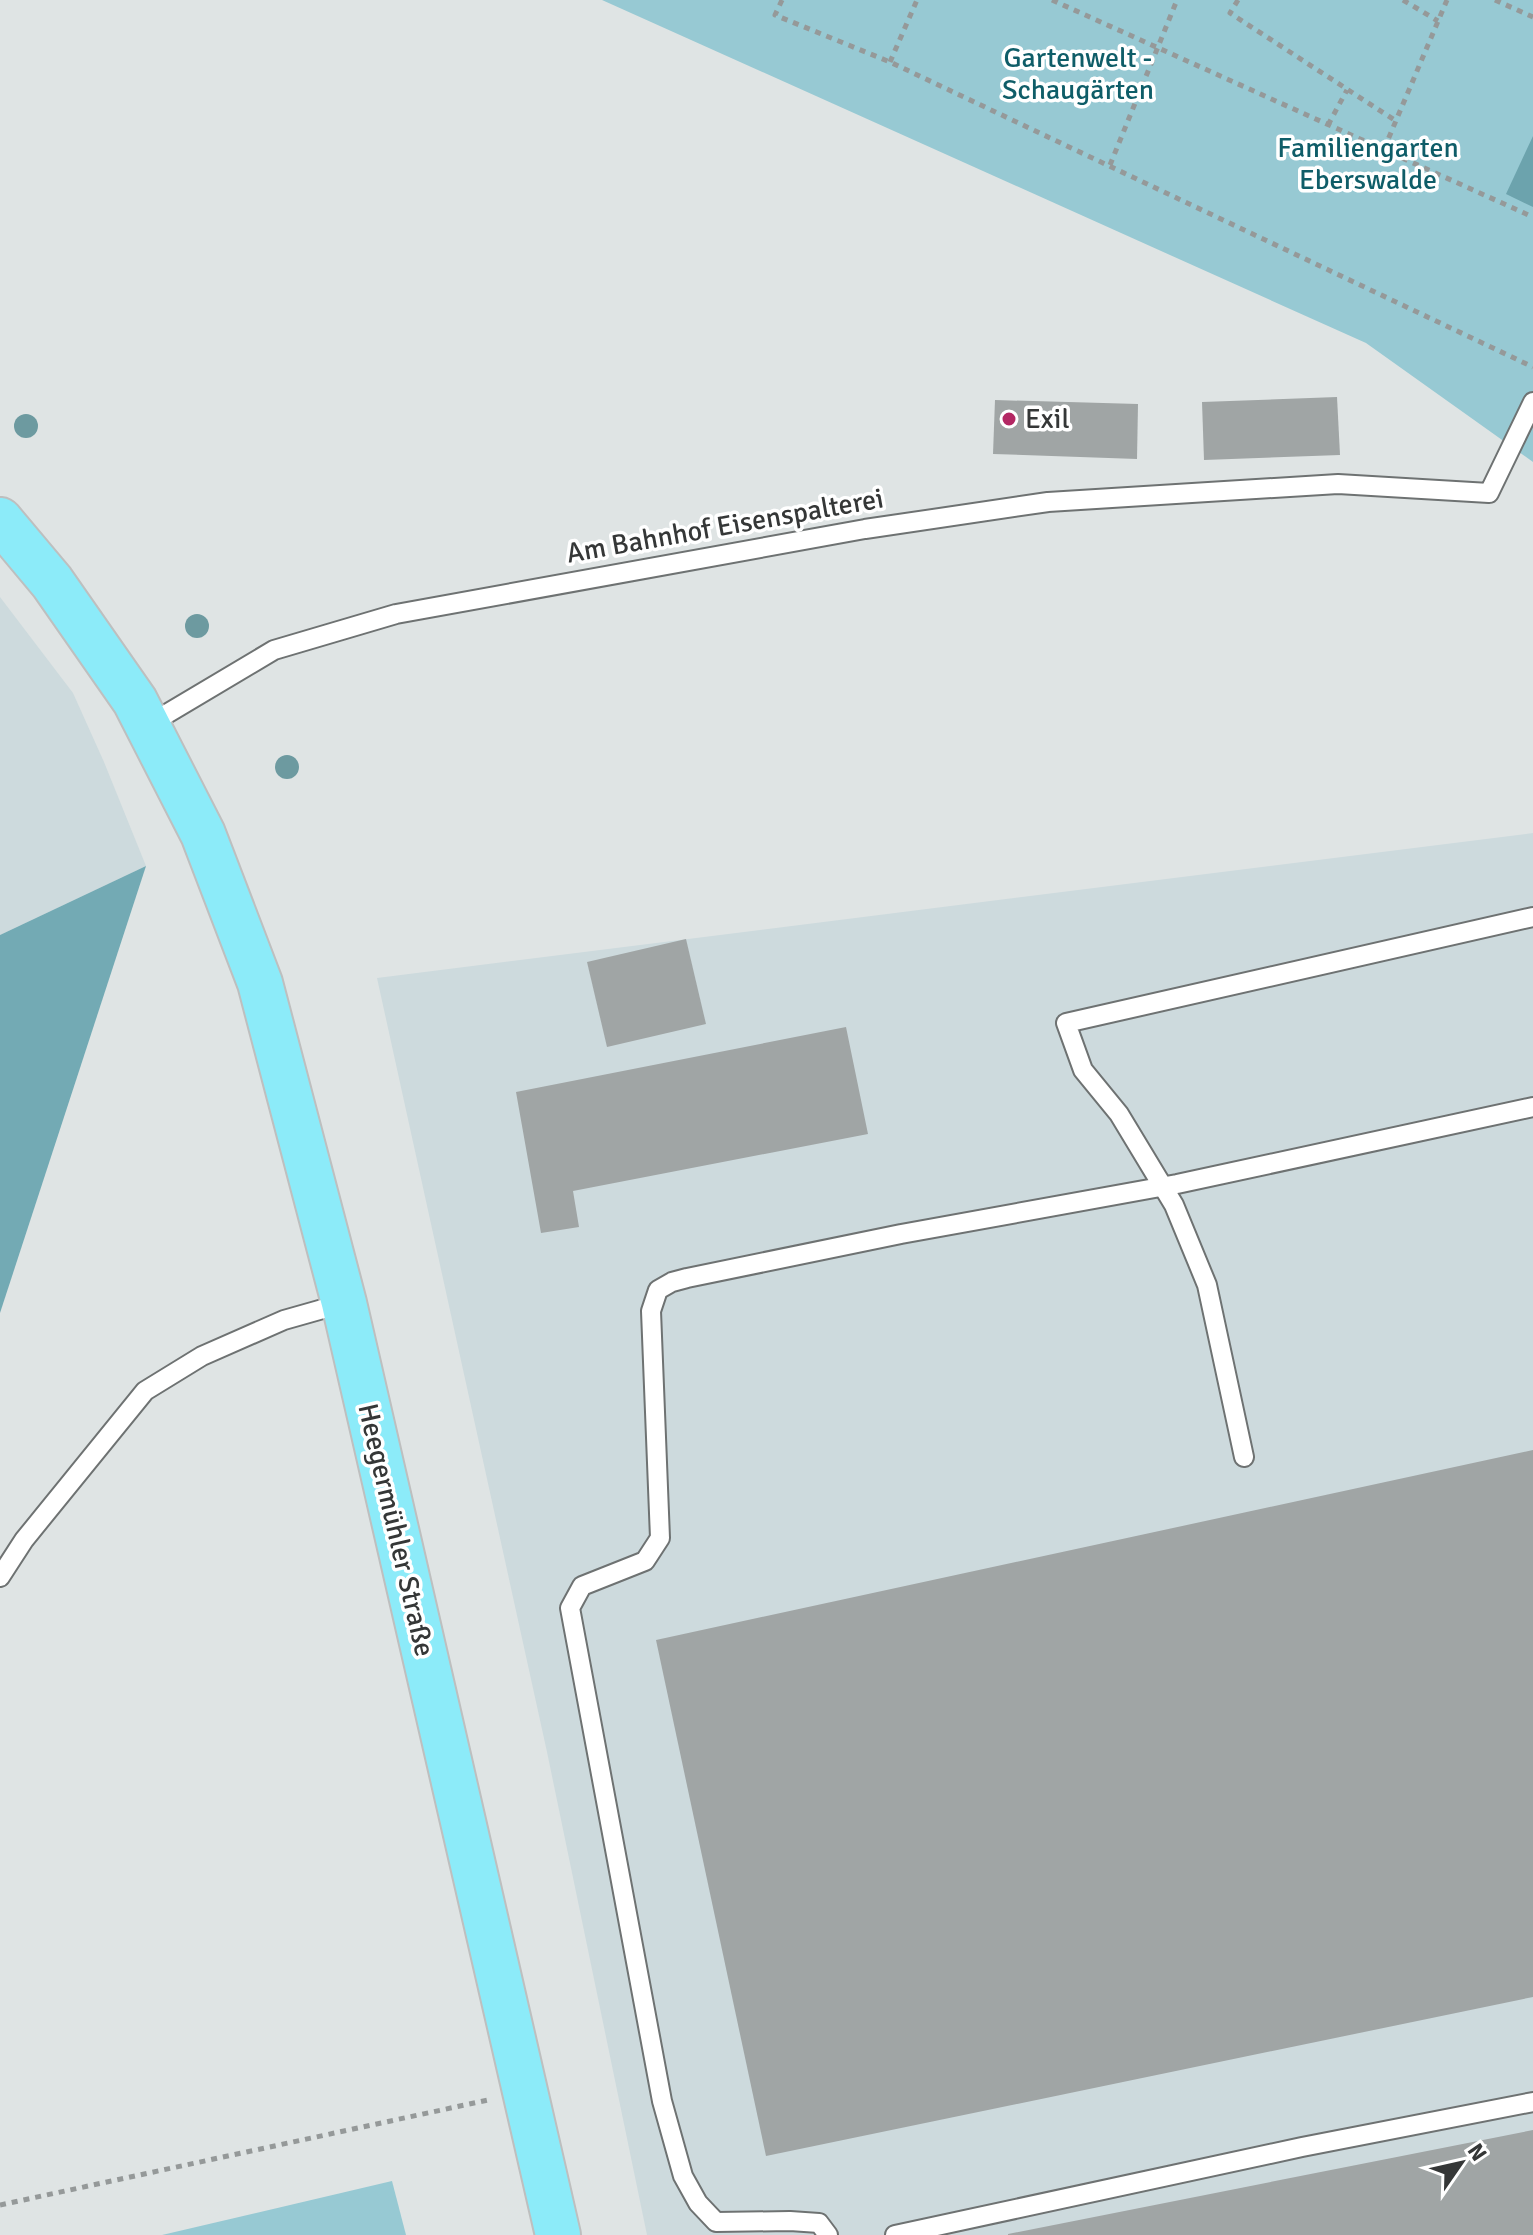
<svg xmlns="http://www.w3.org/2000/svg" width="1533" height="2235" font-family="Signika,sans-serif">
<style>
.built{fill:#cddadd}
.green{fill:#97c9d3}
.forest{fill:#73aab4}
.water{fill:#6ca3ad}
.building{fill:#a0a5a5}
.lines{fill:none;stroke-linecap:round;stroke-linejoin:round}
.service-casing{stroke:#6e7272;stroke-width:22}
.primary-casing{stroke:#bebfbf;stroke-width:48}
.path{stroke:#959999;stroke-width:5;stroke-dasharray:6 6;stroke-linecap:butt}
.service{stroke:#fff;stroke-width:18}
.primary{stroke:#8cebf9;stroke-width:44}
.tree{fill:#6d9aa0}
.poi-dot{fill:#b32763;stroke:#fff;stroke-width:3}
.labels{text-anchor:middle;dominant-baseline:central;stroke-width:7;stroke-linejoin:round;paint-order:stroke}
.park-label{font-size:28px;fill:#0f5d68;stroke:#fff}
.poi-label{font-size:28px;fill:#353737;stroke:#fff;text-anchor:start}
.street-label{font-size:28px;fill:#353737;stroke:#fff}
</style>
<rect width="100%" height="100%" fill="#dfe4e4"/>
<g class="built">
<path d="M0 597 73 693 104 762 146 866 0 935Z"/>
<path d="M1533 833V2235H647L547 1752 377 978Z"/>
</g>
<g class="green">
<path d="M602 0H1533V462L1366 343Z"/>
<path d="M392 2181 406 2235H162Z"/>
</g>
<path class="forest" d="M146 866 0 1313V935Z"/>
<path class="water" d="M1533 136V207L1506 194Z"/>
<g class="building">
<path d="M1337 397 1340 455 1204 460 1202 402Z"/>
<path d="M995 400 1138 404 1137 459 993 454Z"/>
<path d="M686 939 706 1024 607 1047 587 962Z"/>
<path d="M846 1027 868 1134 573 1191 579 1227 541 1233 516 1092Z"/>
<path d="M1533 1450V1997L766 2156 656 1640Z"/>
<path d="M1533 2130V2235H1008V2234Z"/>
</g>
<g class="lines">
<defs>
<g id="service">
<path d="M148 725 274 650 396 614 865 529 1048 502 1338 484 1489 493 1533 402"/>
<path d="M1244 1457 1207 1285 1174 1205 1119 1114 1083 1070 1066 1023 1533 917"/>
<path d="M0 1577 24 1540 145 1391 202 1356 284 1320 344 1303"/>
<path d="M828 2235 819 2223 790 2221 716 2222 698 2203 683 2176 662 2101 570 1608 582 1586 645 1561 660 1538 651 1311 658 1290 672 1282 687 1278 901 1234 1177 1184 1533 1107"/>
<path d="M895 2235 1302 2147 1533 2102"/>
</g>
<path id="primary" d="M0 520 52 582 135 701 203 834 260 983 344 1303 558 2235"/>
</defs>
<use href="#service" class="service-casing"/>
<use href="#primary" class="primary-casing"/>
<g class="path">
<path d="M782 0 775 15 890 62 1533 367"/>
<path d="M1052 0 1533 217"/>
<path d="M1238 0 1230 13 1396 121"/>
<path d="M1403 0 1438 21"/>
<path d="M1495 0 1533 17"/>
<path d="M890 62 917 0"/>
<path d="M1328 125 1347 90"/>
<path d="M1384 149 1447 0"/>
<path d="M1110 165 1177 0"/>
<path d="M0 2205 488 2100"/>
</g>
<use href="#service" class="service"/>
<use href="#primary" class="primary"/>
</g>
<g class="tree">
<circle cx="26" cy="426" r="12"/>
<circle cx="197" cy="626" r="12"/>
<circle cx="287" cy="767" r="12"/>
</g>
<circle class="poi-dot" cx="1009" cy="419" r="8"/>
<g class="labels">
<g class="park-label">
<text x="1078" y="58">Gartenwelt -<tspan x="1078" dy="32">Schaugärten</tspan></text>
<text x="1368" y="148">Familiengarten<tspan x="1368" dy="32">Eberswalde</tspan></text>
</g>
<g class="poi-label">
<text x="1025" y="419">Exil</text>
</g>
<g class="street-label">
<text transform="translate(725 526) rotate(-10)">Am Bahnhof Eisenspalterei</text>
<text transform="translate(396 1530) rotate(77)">Heegermühler Straße</text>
</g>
</g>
<g transform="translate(1461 2163) rotate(56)" stroke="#ffffff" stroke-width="6" paint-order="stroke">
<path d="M0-6L14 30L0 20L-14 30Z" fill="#353737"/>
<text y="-12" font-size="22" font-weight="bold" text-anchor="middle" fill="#353737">N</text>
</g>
</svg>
